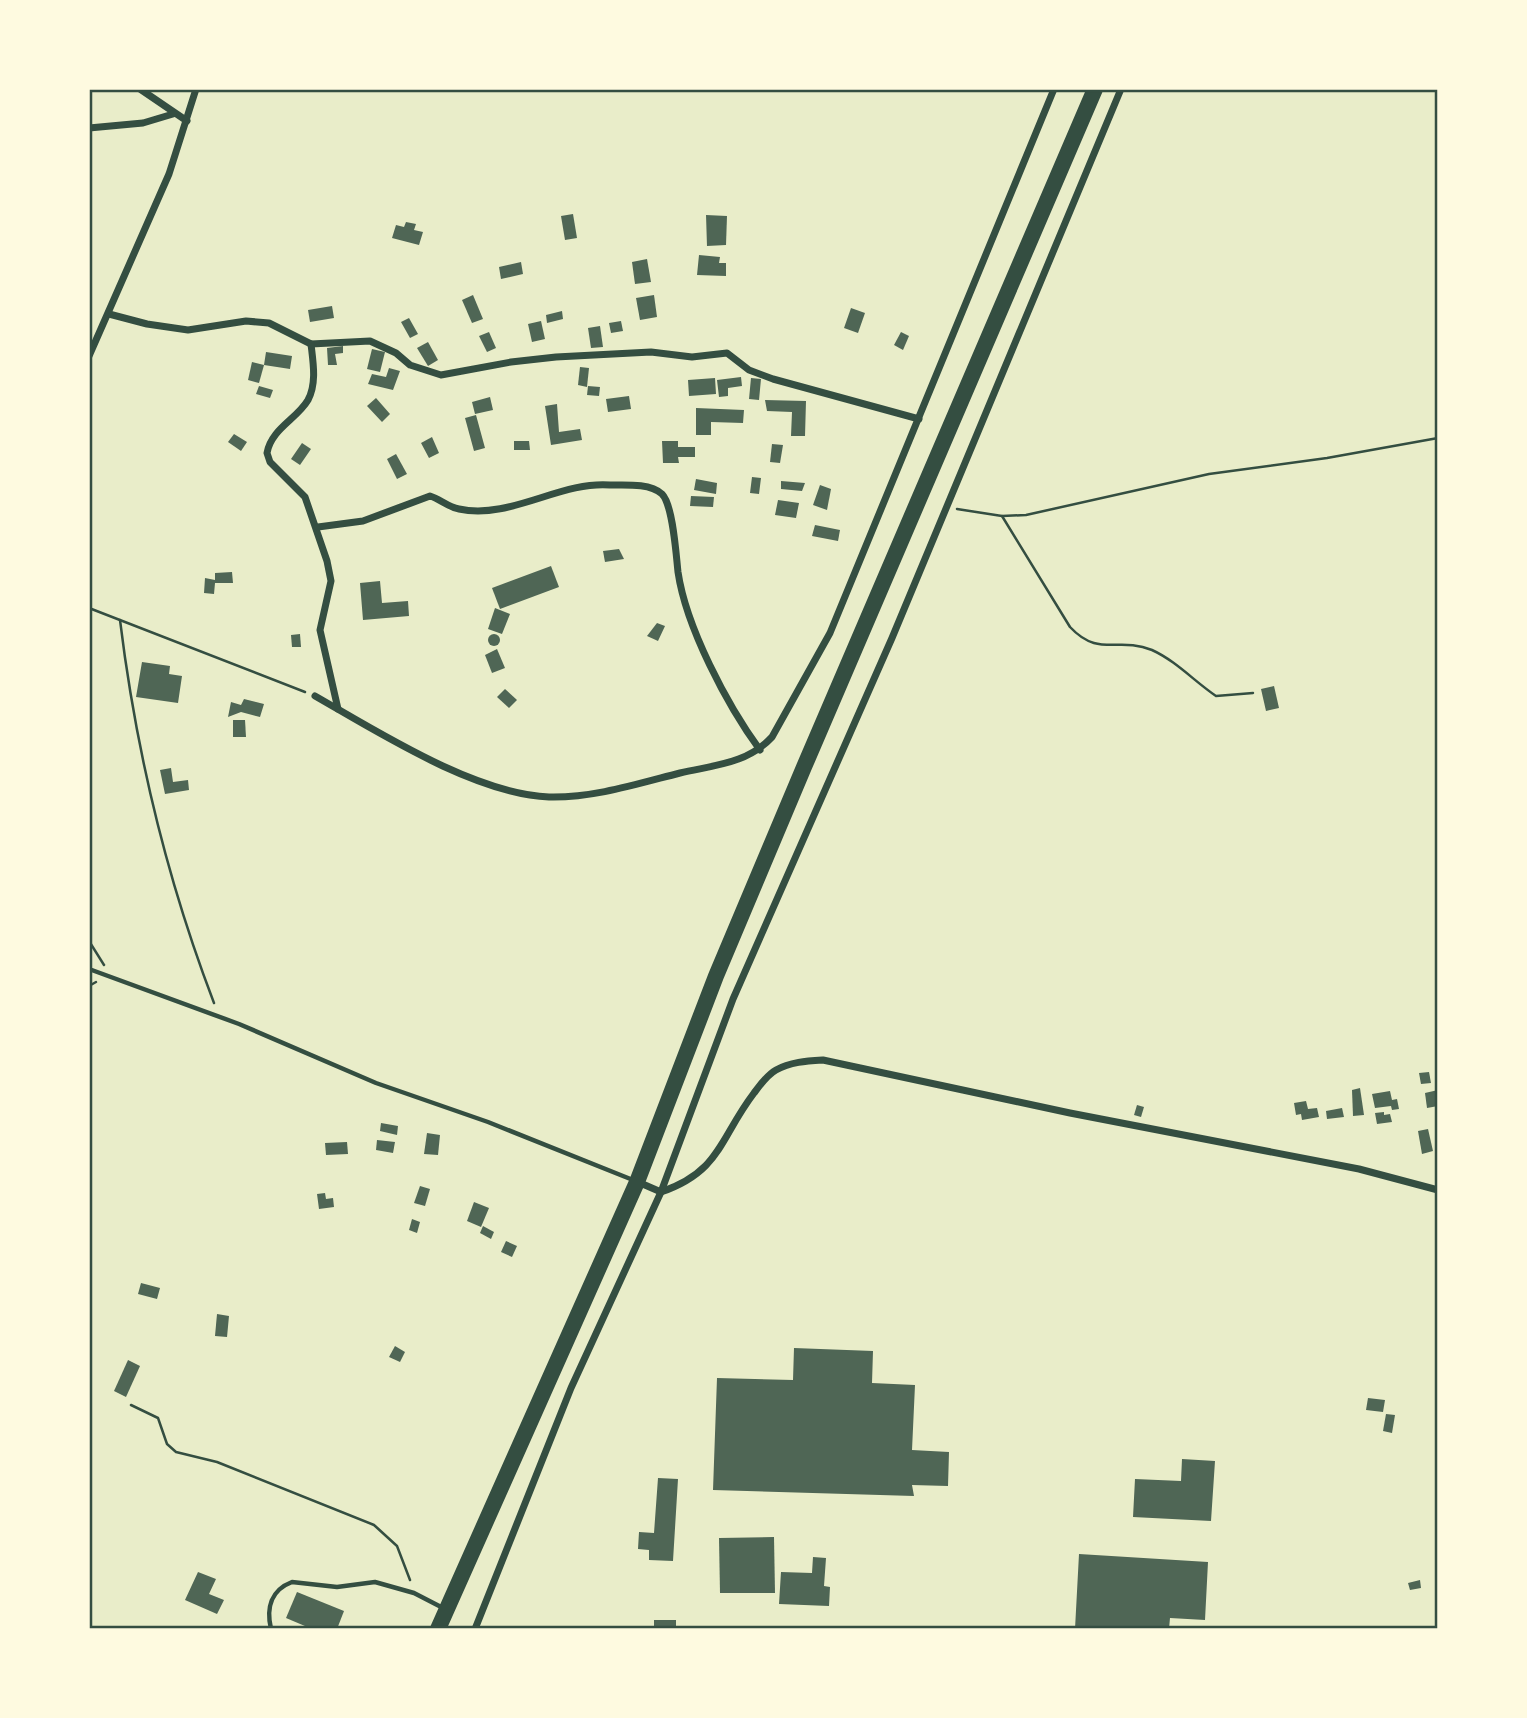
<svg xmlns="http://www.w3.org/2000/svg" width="1527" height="1718" font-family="Literata,serif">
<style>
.building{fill:#4f6655}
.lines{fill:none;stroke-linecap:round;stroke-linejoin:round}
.path{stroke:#344e41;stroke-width:2.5}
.service{stroke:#344e41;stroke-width:4.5}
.minor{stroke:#344e41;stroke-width:7}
.trunk{stroke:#344e41;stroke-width:16}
.neatline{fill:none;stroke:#344e41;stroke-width:2.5}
</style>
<rect width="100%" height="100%" fill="#e9edc9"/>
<g class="building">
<path d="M573 214 577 238 565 240 561 216Z"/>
<path d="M706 215 727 216 726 245 707 246Z"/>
<path d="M406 222 416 224 414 230 423 232 419 245 392 238 396 225 404 227Z"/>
<path d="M699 255 720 257 719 263H726V276L697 275Z"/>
<path d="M647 259 651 282 635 284 632 262Z"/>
<path d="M521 262 523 274 501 279 499 267Z"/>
<path d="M473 295 483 319 472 323 462 300Z"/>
<path d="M654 295 657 317 640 320 636 298Z"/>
<path d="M332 306 334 318 310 322 308 310Z"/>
<path d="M851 308 865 313 858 333 844 328Z"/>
<path d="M562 311 563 319 547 323 546 315Z"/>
<path d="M409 318 418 334 410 338 401 322Z"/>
<path d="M541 321 545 339 532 342 528 324Z"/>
<path d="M621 321 623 331 611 333 609 323Z"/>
<path d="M600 326 603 347 591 348 588 328Z"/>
<path d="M489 332 496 348 487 352 479 336Z"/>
<path d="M901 332 909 336 903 350 894 345Z"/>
<path d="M428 342 438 360 428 366 417 348Z"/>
<path d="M343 346V353L335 354 337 365H328L327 348Z"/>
<path d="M372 349 385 352 380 372 367 369Z"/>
<path d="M266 352 292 356 290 369 264 365Z"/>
<path d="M252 362 264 365 259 383 248 380Z"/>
<path d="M580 367 589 368 587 387 578 385Z"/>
<path d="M389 368 400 371 393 390 368 384 372 374 386 377Z"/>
<path d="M741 377 742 386 728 388V396L719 397 717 380Z"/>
<path d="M715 378 716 394 689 396 688 380Z"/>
<path d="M751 378 761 379 759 400 749 399Z"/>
<path d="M259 386 273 390 270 398 256 394Z"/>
<path d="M588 386 600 387 599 396 587 395Z"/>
<path d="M629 396 631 409 608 412 606 399Z"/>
<path d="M490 397 493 410 475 414 472 402Z"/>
<path d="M376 398 390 414 382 422 367 406Z"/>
<path d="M765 400 806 401 805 436H791L792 412 767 411Z"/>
<path d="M557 404 559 432 580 429 582 440 551 445 545 406Z"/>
<path d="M696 408 744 410 743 423 711 422V435H696Z"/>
<path d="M476 415 485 448 474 451 465 418Z"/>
<path d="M234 434 247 442 241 451 228 442Z"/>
<path d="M432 437 439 453 429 458 421 443Z"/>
<path d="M514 441H529L530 450H514Z"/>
<path d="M662 441H678V447H695V457H678L679 463H663Z"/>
<path d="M302 443 311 449 300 465 291 459Z"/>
<path d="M772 444 783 445 780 463 770 462Z"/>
<path d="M396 454 407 474 397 479 387 459Z"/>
<path d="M752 477 761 478 759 494 750 493Z"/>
<path d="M696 479 717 483 716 494 694 490Z"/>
<path d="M781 481 805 483 802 491 781 489Z"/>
<path d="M820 485 831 489 827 510 813 505Z"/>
<path d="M691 496 714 497 713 507 690 506Z"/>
<path d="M778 500 799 503 796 518 775 515Z"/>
<path d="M815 525 840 530 838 541 812 536Z"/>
<path d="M619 549 624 559 605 562 603 551Z"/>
<path d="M551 566 559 587 500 609 492 588Z"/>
<path d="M232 572 233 583H215L214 594 204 593 205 578 215 580V573Z"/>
<path d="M380 581 382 603 408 601 409 616 363 620 360 583Z"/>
<path d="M495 608 510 614 502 634 488 629Z"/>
<path d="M657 623 665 626 658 641 647 636Z"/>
<circle cx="494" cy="640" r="6"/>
<path d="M300 634 301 647H292L291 635Z"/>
<path d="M497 649 505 668 492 673 485 655Z"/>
<path d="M142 662 170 666 169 674 182 676 178 703 136 697Z"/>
<path d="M1274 686 1279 708 1266 711 1261 689Z"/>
<path d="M505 689 517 700 509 708 497 697Z"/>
<path d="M244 699 264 704 260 717 241 712 228 717 231 702 241 705Z"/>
<path d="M233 720H245L246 737H233Z"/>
<path d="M171 768 173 782 188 780 189 790 165 794 160 770Z"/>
<path d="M1429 1072 1431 1083 1421 1084 1419 1073Z"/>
<path d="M1360 1088 1364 1115 1353 1116 1352 1090Z"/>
<path d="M1438 1090V1106L1427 1108 1425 1093Z"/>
<path d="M1390 1091 1392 1100 1397 1099 1399 1109 1392 1110 1391 1106 1375 1108 1372 1094Z"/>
<path d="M1306 1101 1308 1109 1317 1108 1319 1117 1302 1120 1301 1114 1296 1115 1294 1103Z"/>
<path d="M1137 1105 1144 1107 1141 1117 1134 1115Z"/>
<path d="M1342 1108 1344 1117 1327 1119 1326 1111Z"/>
<path d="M1384 1112V1115L1390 1114 1392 1122 1377 1124 1375 1113Z"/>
<path d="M381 1123 398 1126 397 1135 380 1131Z"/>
<path d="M1428 1129 1433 1151 1422 1154 1418 1131Z"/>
<path d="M427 1133 440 1135 438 1155 424 1154Z"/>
<path d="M377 1140 395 1142 393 1153 376 1150Z"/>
<path d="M347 1142 348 1154 326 1155 325 1143Z"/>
<path d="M420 1186 430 1189 425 1206 414 1203Z"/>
<path d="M325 1193 326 1199 333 1198 334 1207 319 1209 317 1194Z"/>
<path d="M474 1202 489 1208 481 1227 467 1221Z"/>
<path d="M412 1219 420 1222 417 1233 409 1230Z"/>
<path d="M483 1226 494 1232 491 1239 480 1233Z"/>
<path d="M506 1241 517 1246 512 1257 501 1252Z"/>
<path d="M141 1283 160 1288 157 1299 138 1294Z"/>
<path d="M217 1314 229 1316 227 1337 215 1336Z"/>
<path d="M395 1346 405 1352 400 1362 389 1357Z"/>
<path d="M794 1348 873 1351 872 1383 915 1385 912 1450 949 1452 948 1486 912 1485 914 1496 713 1490 717 1378 793 1380Z"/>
<path d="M128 1360 140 1366 126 1397 114 1391Z"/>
<path d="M1368 1398 1385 1400 1383 1412 1366 1410Z"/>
<path d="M1386 1414 1395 1415 1392 1433 1383 1431Z"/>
<path d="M1182 1459 1215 1461 1211 1521 1133 1517 1135 1479 1181 1481Z"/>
<path d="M658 1478 678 1479 673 1561 649 1560V1550L638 1549 639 1532 654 1533Z"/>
<path d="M774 1537 775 1593H720L719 1538Z"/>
<path d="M1079 1554 1208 1562 1205 1620 1170 1618 1169 1629H1075Z"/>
<path d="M813 1557 826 1558 824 1586 830 1587 829 1606 779 1604 781 1572 812 1573Z"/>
<path d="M198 1572 216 1579 209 1594 224 1600 217 1614 185 1600Z"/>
<path d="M1420 1580 1421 1588 1410 1590 1408 1583Z"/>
<path d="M297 1592 344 1611 337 1629H312L286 1618Z"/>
<rect x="654" y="1620" width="22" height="9"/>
</g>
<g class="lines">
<g class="path">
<path d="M957 509 1002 516 1026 515 1209 474 1327 458 1438 438"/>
<path d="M1002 516 1070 627C1099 658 1118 636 1152 650 1176 661 1194 681 1216 696L1253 693"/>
<path d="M89 608 305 692"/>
<path d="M120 620C136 751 167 880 214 1003"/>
<path d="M89 941 104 965"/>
<path d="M89 986 96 982"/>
<path d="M131 1405 158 1418 167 1444 176 1452 217 1462 374 1525 397 1546 410 1580"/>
</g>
<g class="service">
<path d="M89 969 239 1024 376 1083 488 1122 633 1180"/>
<path d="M271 1629C266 1608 271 1590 292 1582L337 1587 375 1582 414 1593 445 1609"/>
</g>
<g class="minor">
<path d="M140 89 187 121"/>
<path d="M89 128 143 123 173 114"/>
<path d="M109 314 147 324 188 330 246 321 269 323 311 344 370 341 396 353 410 365 441 375 511 362 556 357 651 352 692 357 727 353 749 370 773 379 919 419"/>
<path d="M311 344C313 362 317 383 308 400 297 419 271 429 267 453L270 462 305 497 327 561 331 581 320 630 338 709"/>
<path d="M89 356 169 174 196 89"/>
<path d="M318 527 363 521 430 496C440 499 448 507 459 509 510 520 560 481 610 485 625 485 650 483 662 494 673 505 676 554 678 572 686 627 727 705 760 750"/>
<path d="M315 696C378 732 475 794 549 797 593 798 637 784 680 773 714 765 747 764 772 737L830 633 1054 89"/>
<path d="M638 1182 661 1192C721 1171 719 1139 754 1093 760 1085 767 1075 776 1070 790 1062 807 1061 823 1060L1070 1113 1359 1169 1438 1190"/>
<path d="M475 1629 571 1388 661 1192 733 999 892 638 1121 89"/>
</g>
<path class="trunk" d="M438 1629 637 1182 716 976 804 767 1095 89"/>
</g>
<rect width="1527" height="1718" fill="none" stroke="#fefae0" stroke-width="182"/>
<rect x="91" y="91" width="1345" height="1536" class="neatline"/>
</svg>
